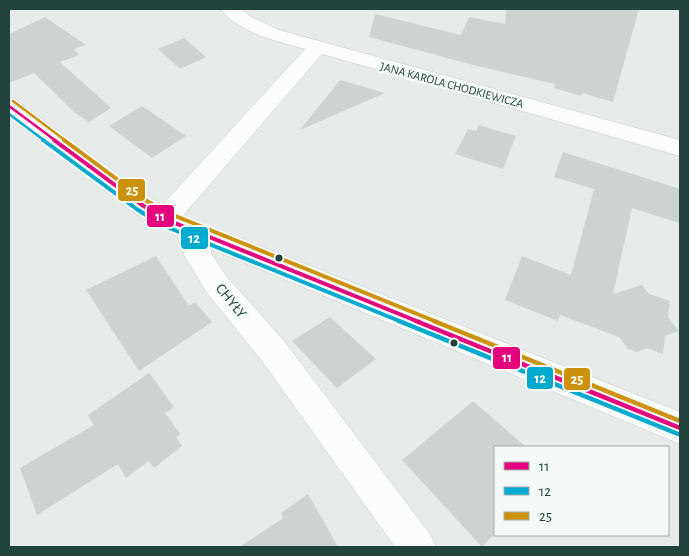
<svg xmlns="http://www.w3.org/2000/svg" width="689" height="556" font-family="'Alegreya Sans',sans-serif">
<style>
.building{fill:#cdd3d1}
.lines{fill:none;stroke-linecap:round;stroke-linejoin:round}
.street-casing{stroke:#c4c9c7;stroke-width:1}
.secondary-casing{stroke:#c2cac7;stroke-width:1}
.street{fill:#fbfcfc;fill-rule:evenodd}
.secondary{fill:#fbfcfc;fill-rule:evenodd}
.bus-1-far2-casing{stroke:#f5faf8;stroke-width:5}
.bus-1-far1-casing{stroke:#f5faf8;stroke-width:8}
.bus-1-casing{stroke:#f5faf8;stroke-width:8}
.bus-2-far2-casing{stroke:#f5faf8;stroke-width:5}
.bus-2-far1-casing{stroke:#f5faf8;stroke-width:8}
.bus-2-casing{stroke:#f5faf8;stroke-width:8}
.bus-3-far2-casing{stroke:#f5faf8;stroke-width:5}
.bus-3-far1-casing{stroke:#f5faf8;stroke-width:8}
.bus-3-casing{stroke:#f5faf8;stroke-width:8}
.bus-1-far2{stroke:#e5007d;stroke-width:2.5}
.bus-1-far1{stroke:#e5007d;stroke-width:4}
.bus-1{stroke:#e5007d;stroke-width:4.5}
.bus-2-far2{stroke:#00a9ce;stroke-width:2.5}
.bus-2-far1{stroke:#00a9ce;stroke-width:4}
.bus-2{stroke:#00a9ce;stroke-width:4.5}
.bus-3-far2{stroke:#cc920c;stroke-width:2.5}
.bus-3-far1{stroke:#cc920c;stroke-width:4}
.bus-3{stroke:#cc920c;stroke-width:4.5}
.bus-dot{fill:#21423d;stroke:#f5faf8;stroke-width:2}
.labels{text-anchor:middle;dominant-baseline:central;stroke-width:5;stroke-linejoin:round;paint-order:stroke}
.far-street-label{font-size:12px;fill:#21423d;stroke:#f5faf8}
.street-label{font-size:15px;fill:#21423d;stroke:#f5faf8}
.line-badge{stroke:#f5faf8;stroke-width:2}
.badge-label{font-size:14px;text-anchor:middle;font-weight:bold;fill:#fff}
</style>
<rect width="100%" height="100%" fill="#e7ecea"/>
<g class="building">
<path d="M506 9H639L613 102 582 93 581 96 554 88 555 84 477 66 369 37 375 14 461 35 469 17 505 24Z"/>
<path d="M45 17 86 45 74 49 79 55 60 62 111 108 89 122 74 112 34 73 9 83V34Z"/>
<path d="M184 38 206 57 180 69 158 49Z"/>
<path d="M340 80 385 93 300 130Z"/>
<path d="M142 106 186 136 152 158 109 126Z"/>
<path d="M479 125 516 136 503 169 455 154 468 129 476 131Z"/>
<path d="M563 152 680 189V223L632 208 613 294 642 285 649 294 670 301 668 317 679 331 665 336 663 354 648 348 637 352 628 349 619 337 560 315 558 321 505 300 522 256 571 275 594 189 554 177Z"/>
<path d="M156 256 189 306 195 302 212 322 139 371 86 290Z"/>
<path d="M330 317 376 359 337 388 292 341Z"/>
<path d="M149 373 174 407 165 413 180 434 176 437 182 446 154 468 149 461 126 478 118 464 37 515 20 468 94 425 88 415Z"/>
<path d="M473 401 526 447H495V533L482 547 402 460Z"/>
<path d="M308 494 338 547H240L283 518 281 513Z"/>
</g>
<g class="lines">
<defs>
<g id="street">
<path d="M221 9H241L250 16 279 30 680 140V156L322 54 174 226 165 229 156 226 152 219 156 212 305 49C279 42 238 33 221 9Z"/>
<path d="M200 224 209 227 213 234 211 253 227 277 284 341 430 534 436 547H395L262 361 207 293 184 255 187 234 191 227Z"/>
</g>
<path id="secondary" d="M9 99 17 101 151 198 174 212 680 412V444L156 226 133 212 9 116Z"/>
</defs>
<use href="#street" class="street-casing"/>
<use href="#secondary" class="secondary-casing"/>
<use href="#street" class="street"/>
<use href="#secondary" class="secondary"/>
<defs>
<path id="bus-1-far2" d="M9 106 56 141"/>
<path id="bus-1-far1" d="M54 140 142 205 165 219 419 322"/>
<path id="bus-1" d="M416 321 680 428"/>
<path id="bus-2-far2" d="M9 114 45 141"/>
<path id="bus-2-far1" d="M43 140 138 210 162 225 402 322"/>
<path id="bus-2" d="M399 321 678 434"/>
<path id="bus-3-far2" d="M13 101 66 141"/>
<path id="bus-3-far1" d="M64 140 145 200 168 213 437 322"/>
<path id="bus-3" d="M434 321 680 421"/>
</defs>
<use href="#bus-1-far2" class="bus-1-far2-casing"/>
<use href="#bus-1-far1" class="bus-1-far1-casing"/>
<use href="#bus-1" class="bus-1-casing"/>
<use href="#bus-2-far2" class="bus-2-far2-casing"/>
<use href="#bus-2-far1" class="bus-2-far1-casing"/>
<use href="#bus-2" class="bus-2-casing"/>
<use href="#bus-3-far2" class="bus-3-far2-casing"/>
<use href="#bus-3-far1" class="bus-3-far1-casing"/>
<use href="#bus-3" class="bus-3-casing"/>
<use href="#bus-1-far2" class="bus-1-far2"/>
<use href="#bus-1-far1" class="bus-1-far1"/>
<use href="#bus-1" class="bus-1"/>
<use href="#bus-2-far2" class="bus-2-far2"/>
<use href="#bus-2-far1" class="bus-2-far1"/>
<use href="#bus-2" class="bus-2"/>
<use href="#bus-3-far2" class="bus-3-far2"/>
<use href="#bus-3-far1" class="bus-3-far1"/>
<use href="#bus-3" class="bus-3"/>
</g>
<g class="bus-dot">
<circle cx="279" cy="258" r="4.5"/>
<circle cx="454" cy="343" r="4.5"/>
</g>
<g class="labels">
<g class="far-street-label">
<text transform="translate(452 85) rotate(15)">JANA KAROLA CHODKIEWICZA</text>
</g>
<g class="street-label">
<text transform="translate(231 301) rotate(51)">CHYŁY</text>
</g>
</g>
<g class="line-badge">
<rect x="117" y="178" width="29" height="24" rx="5" fill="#cc920c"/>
<rect x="146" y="204" width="29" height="24" rx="5" fill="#e5007d"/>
<rect x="180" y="226" width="29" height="24" rx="5" fill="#00a9ce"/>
<rect x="492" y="346" width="29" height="24" rx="5" fill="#e5007d"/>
<rect x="526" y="366" width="28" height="24" rx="5" fill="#00a9ce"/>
<rect x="563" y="367" width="28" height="24" rx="5" fill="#cc920c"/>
</g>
<g class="badge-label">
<text x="132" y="195">25</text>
<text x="160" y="221">11</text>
<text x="194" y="243">12</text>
<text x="507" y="362">11</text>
<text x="540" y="383">12</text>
<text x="577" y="384">25</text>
</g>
<rect width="689" height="556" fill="none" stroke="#21423d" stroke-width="20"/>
<rect x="494" y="446" width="175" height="90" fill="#f5faf8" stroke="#a0b0ad"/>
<rect x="504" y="462" width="25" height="8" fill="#e5007d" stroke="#a0b0ad"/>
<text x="539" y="471" font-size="15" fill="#21423d">11</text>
<rect x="504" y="487" width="25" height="8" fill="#00a9ce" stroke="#a0b0ad"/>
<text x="539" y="496" font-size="15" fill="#21423d">12</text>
<rect x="504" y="512" width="25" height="8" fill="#cc920c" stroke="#a0b0ad"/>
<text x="539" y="521" font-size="15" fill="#21423d">25</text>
</svg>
